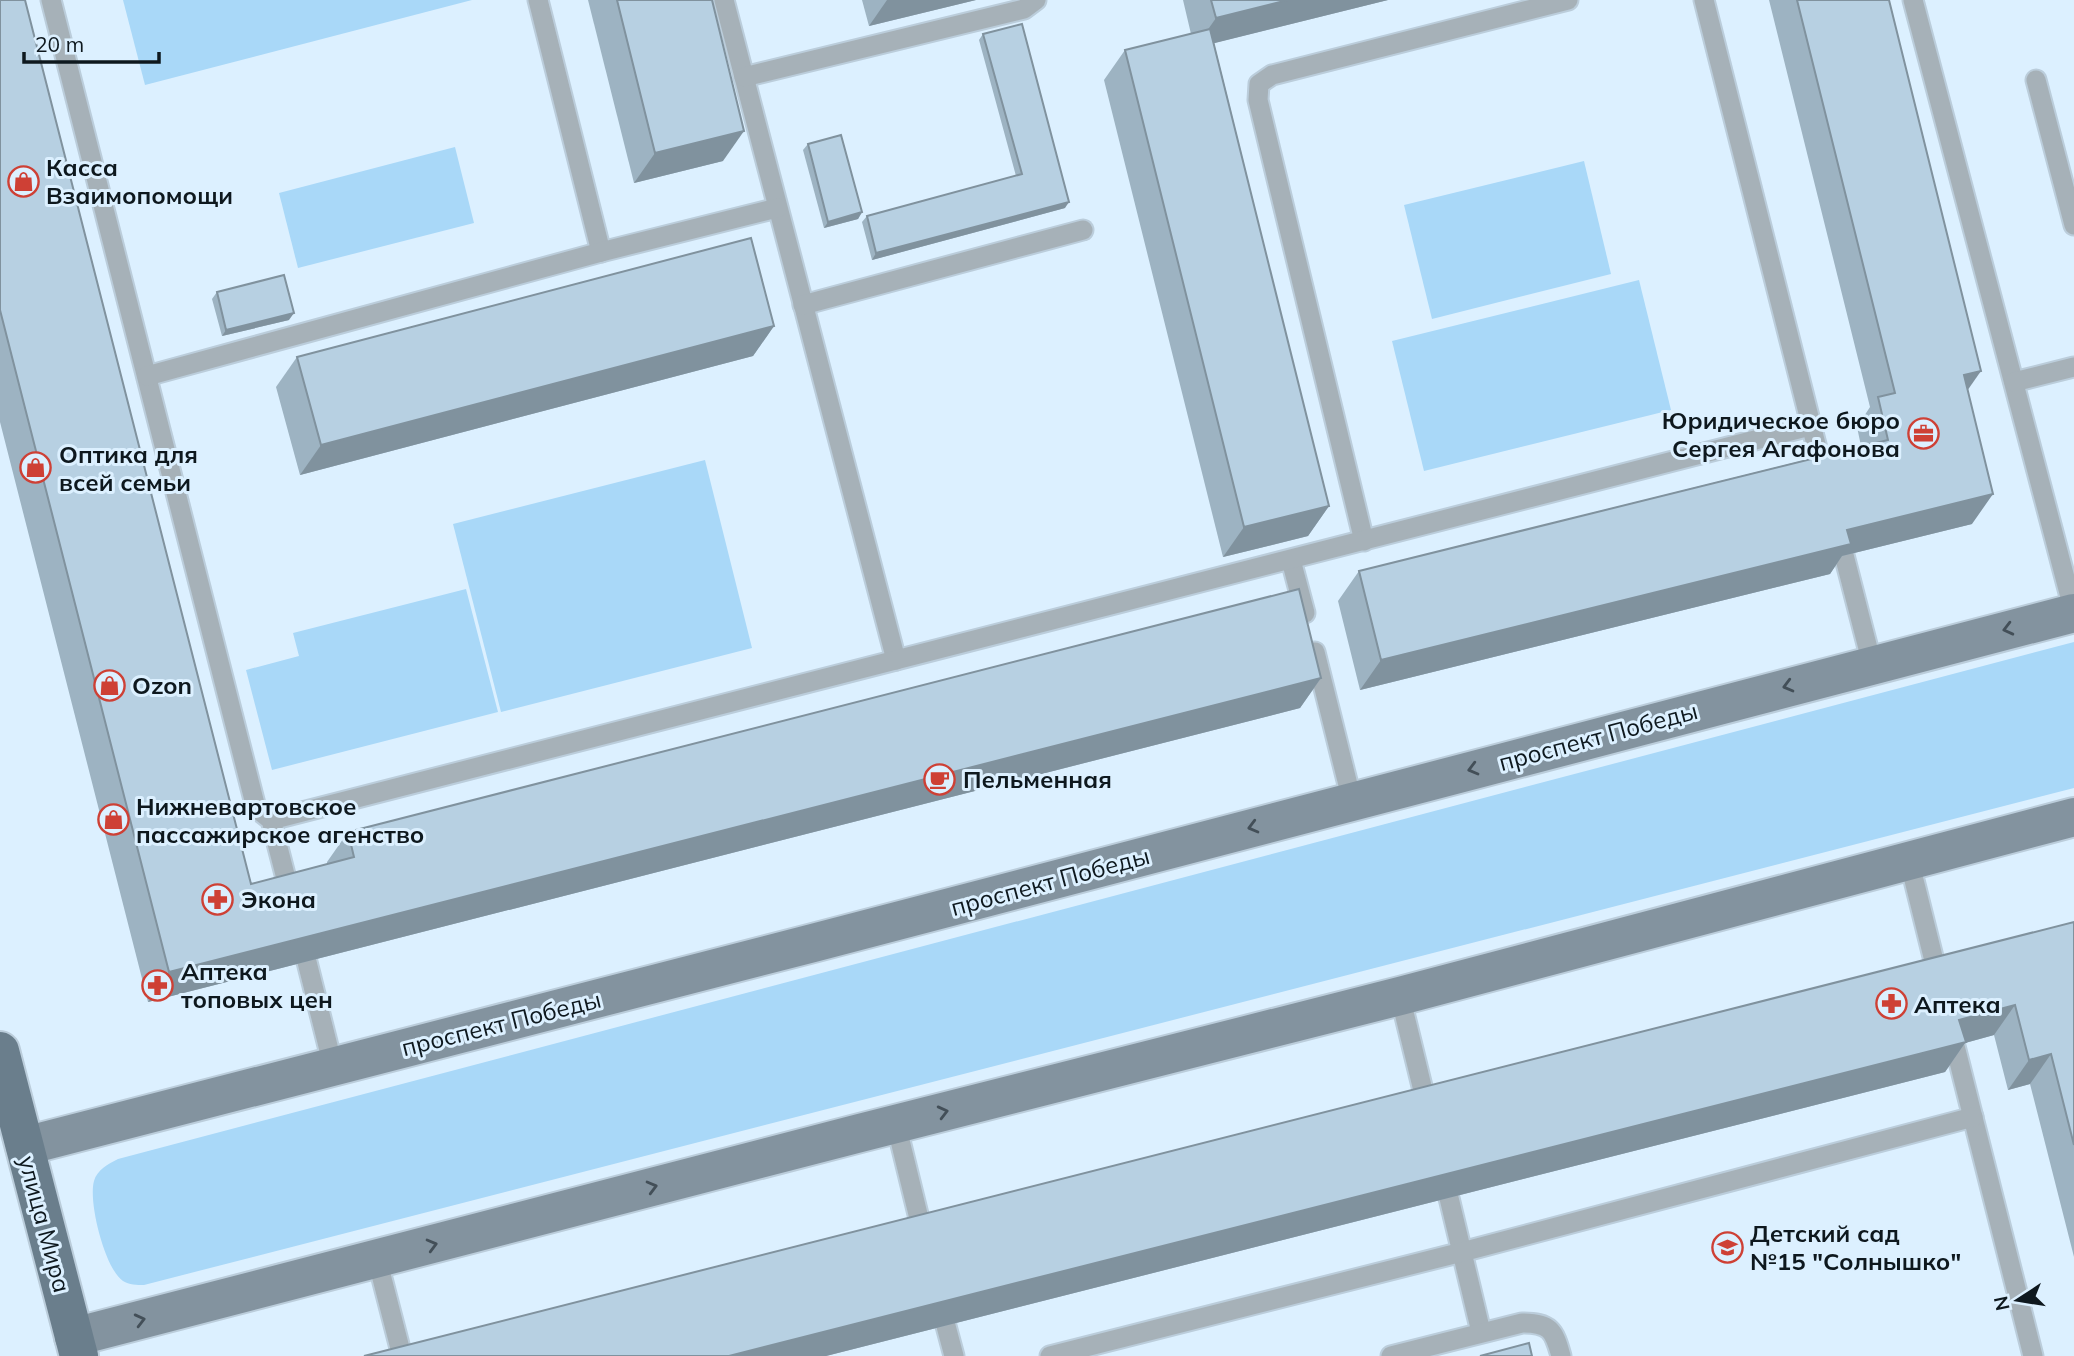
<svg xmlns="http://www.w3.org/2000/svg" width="2074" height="1356" font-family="Mulish,sans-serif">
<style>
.green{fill:#a9d8f8}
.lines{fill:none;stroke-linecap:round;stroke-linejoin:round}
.lane-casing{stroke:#bbcddb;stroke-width:23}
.secondary-casing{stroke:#bbcddb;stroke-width:42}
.primary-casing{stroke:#bbcddb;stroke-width:42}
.lane{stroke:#a6b1b8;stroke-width:19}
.secondary{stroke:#83939f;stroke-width:38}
.primary{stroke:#6a7e8c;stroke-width:38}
.wall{fill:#9db3c2}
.shaded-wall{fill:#80929e}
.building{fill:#b7d0e2;stroke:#80929e;stroke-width:2}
.oneway{stroke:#434f58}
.labels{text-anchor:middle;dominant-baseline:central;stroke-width:6;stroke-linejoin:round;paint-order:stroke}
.poi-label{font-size:24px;font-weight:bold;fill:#0e181e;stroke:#dcf0ff;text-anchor:start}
.street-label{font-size:24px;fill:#0e181e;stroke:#dcf0ff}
</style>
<rect width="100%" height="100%" fill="#dcf0ff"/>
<g class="green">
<path d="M123 0H472L145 85Z"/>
<path d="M455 147 474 223 298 268 279 193Z"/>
<path d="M1584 161 1611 274 1432 319 1404 205Z"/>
<path d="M1639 280 1671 410 1424 471 1392 341Z"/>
<path d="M705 460 752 648 501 712 453 524Z"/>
<path d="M466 589 498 712 272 770 246 670 299 656 293 633Z"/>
<path d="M2074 642V788L144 1285C137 1285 129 1285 123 1281 105 1269 88 1202 94 1181 97 1170 108 1164 118 1159Z"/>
</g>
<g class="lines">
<defs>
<g id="lane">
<path d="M51 0 256 808 271 820 291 898"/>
<path d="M538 0 601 252"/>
<path d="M724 0 896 660"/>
<path d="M1704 0 1825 480"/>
<path d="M1913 0 2074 612"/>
<path d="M744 77 1024 9 1036 0"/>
<path d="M2036 80 2074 225"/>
<path d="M803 305 1083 230"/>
<path d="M147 376 601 252 777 208"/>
<path d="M2014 382 2074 367"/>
<path d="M1364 541 1258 100 1259 84 1272 75 1568 0"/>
<path d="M1844 555 1872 664"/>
<path d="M1291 560 1305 613"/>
<path d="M1315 652 1352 801"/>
<path d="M271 820 1810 426"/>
<path d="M1909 860 1939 981"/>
<path d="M307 962 333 1066"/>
<path d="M1400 996 1428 1111"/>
<path d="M1955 1046 2033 1356"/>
<path d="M896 1124 924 1239"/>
<path d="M1449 1198 1481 1332"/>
<path d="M377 1259 402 1356"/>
<path d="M946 1326 954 1356"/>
<path d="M1050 1356 1462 1252 1973 1117"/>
<path d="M1391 1356 1522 1323C1550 1323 1554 1330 1561 1356"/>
</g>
<g id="secondary">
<path d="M25 1146 813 943 2074 613"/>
<path d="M74 1337 860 1133 1400 996 2074 817"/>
</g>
<path id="primary" d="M0 1051 79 1356"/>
</defs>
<use href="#lane" class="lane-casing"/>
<use href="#secondary" class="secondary-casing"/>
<use href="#primary" class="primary-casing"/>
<use href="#lane" class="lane"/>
<use href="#secondary" class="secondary"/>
<use href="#primary" class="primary"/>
</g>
<g class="wall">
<path d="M0 0 251 884 327 864V862L348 832 1321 678 1300 708 148 1002 0 422Z"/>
<path d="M588 0H712L723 161 634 183Z"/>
<path d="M862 0H976L869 26Z"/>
<path d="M1183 0H1388L1214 43 1329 506 1308 536 1223 557 1104 80 1125 50 1191 34Z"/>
<path d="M1769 0H1889L1968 390 1972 524 1842 556 1830 574 1360 690 1338 601 1359 571 1861 446 1857 427 1870 407Z"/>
<path d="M983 34 1065 208 872 260 862 222 867 216 1016 176 979 40Z"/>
<path d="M808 144 862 212 858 219 824 228 803 150Z"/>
<path d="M217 292 289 320 222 336 212 299Z"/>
<path d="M774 326 753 356 300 475 276 387 297 357Z"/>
<path d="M2074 922V1257L2030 1084 2008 1090 1994 1035 1965 1043 1945 1072 826 1356H364Z"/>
</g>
<g class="shaded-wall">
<path d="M887 0H976L869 26Z"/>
<path d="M1288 0H1388L1195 48 1216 18Z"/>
<path d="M744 131 723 161 634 183 655 153Z"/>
<path d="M1069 202 1065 208 872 260 876 253Z"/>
<path d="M862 212 858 219 824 228 828 222Z"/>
<path d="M294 313 289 320 222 336 226 330Z"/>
<path d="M774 326 753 356 300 475 321 445Z"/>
<path d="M1981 371 1960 401 1964 375Z"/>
<path d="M1993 494 1972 524 1842 556 1830 574 1360 690 1381 660 1847 530Z"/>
<path d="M1329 506 1308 536 1223 557 1244 527Z"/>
<path d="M1321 678 1300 708 148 1002 169 972Z"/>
<path d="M2015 1005 1994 1035 1965 1043 1945 1072 826 1356H729Z"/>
<path d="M2051 1054 2030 1084 2008 1090 2029 1060Z"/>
</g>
<g class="building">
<path d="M0 0H25L251 884 354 857 348 832 1299 589 1321 678 169 972 0 310Z"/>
<path d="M617 0H712L744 131 655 153Z"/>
<path d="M1211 0H1288L1216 18Z"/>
<path d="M1797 0H1889L1981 371 1964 375 1993 494 1847 530 1851 544 1381 660 1359 571 1888 440 1878 397 1895 393Z"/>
<path d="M1022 24 1069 202 876 253 867 216 1022 174 983 34Z"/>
<path d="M1210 29 1329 506 1244 527 1125 50Z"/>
<path d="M841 135 862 212 828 222 808 144Z"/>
<path d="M751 238 774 326 321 445 297 357Z"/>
<path d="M284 275 294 313 226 330 217 292Z"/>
<path d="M2074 922V1145L2051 1054 2029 1060 2015 1005 1959 1020 1966 1042 729 1356H364Z"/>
<path d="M1529 1343 1532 1356H1480Z"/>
</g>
<defs><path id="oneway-chevron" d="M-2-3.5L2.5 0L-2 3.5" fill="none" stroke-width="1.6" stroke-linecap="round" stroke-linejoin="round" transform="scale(1.75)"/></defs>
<g class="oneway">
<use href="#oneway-chevron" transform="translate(2008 629) rotate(166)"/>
<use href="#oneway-chevron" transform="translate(1788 686) rotate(165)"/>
<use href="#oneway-chevron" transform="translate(1473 769) rotate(165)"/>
<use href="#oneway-chevron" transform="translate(1253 827) rotate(165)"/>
<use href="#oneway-chevron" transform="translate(943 1112) rotate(-14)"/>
<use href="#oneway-chevron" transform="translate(652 1187) rotate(-15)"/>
<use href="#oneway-chevron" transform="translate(432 1245) rotate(-15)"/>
<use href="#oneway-chevron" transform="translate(140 1320) rotate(-14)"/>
</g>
<defs>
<symbol id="shop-ring" viewBox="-11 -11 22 22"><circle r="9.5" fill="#dcf0ff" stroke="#ce4035" stroke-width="1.5"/><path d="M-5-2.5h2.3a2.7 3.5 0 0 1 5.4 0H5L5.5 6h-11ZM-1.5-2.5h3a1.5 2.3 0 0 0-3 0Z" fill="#ce4035"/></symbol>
<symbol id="office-ring" viewBox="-11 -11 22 22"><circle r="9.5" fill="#dcf0ff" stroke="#ce4035" stroke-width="1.5"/><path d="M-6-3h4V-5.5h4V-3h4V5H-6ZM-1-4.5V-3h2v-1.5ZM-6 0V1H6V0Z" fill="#ce4035"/></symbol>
<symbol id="cafe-ring" viewBox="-11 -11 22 22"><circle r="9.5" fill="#dcf0ff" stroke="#ce4035" stroke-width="1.5"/><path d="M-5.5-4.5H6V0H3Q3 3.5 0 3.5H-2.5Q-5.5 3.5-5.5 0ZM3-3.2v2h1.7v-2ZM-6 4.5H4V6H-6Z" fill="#ce4035"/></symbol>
<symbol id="pharmacy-ring" viewBox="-11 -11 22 22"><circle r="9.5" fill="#dcf0ff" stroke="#ce4035" stroke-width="1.5"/><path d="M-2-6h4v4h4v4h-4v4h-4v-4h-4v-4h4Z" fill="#ce4035"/></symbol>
<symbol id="school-ring" viewBox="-11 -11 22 22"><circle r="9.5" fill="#dcf0ff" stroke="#ce4035" stroke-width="1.5"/><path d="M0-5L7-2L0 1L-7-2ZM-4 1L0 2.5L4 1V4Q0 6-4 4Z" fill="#ce4035"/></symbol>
</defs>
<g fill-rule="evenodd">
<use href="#shop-ring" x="6" y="164" width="35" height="35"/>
<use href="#office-ring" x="1906" y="416" width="35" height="35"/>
<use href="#shop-ring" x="18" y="450" width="35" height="35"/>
<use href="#shop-ring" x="92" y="668" width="35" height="35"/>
<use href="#cafe-ring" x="922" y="762" width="35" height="35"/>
<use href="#shop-ring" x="96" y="802" width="35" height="35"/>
<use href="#pharmacy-ring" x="200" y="882" width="35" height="35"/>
<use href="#pharmacy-ring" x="140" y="968" width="35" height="35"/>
<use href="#pharmacy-ring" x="1874" y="986" width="35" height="35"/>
<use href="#school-ring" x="1710" y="1230" width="35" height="35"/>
</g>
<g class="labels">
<g class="poi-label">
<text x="46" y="167">Касса<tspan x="46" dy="28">Взаимопомощи</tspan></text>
<text x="1900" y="420" text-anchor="end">Юридическое бюро<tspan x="1900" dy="28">Сергея Агафонова</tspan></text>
<text x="59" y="454">Оптика для<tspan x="59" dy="28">всей семьи</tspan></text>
<text x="132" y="685">Ozon</text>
<text x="963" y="779">Пельменная</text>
<text x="136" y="806">Нижневартовское<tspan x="136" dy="28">пассажирское агенство</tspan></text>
<text x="241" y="899">Экона</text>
<text x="181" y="971">Аптека<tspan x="181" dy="28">топовых цен</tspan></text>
<text x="1914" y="1004">Аптека</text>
<text x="1750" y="1233">Детский сад<tspan x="1750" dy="28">№15 "Солнышко"</tspan></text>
</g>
<g class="street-label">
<text transform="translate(1598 736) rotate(-15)">проспект Победы</text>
<text transform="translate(1050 881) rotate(-15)">проспект Победы</text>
<text transform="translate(501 1023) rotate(-14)">проспект Победы</text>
<text transform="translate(45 1224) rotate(75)">улица Мира</text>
</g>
</g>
<g transform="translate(2018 1300) rotate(258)" stroke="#dcf0ff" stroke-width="5" paint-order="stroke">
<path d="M0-5L12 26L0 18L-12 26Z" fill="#0e181e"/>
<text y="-10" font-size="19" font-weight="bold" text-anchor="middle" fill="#0e181e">N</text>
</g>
<path d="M24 52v10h135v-10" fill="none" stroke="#0e181e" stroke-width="3.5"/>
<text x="35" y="52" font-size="21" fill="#0e181e" stroke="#dcf0ff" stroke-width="5" paint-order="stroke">20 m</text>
</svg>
